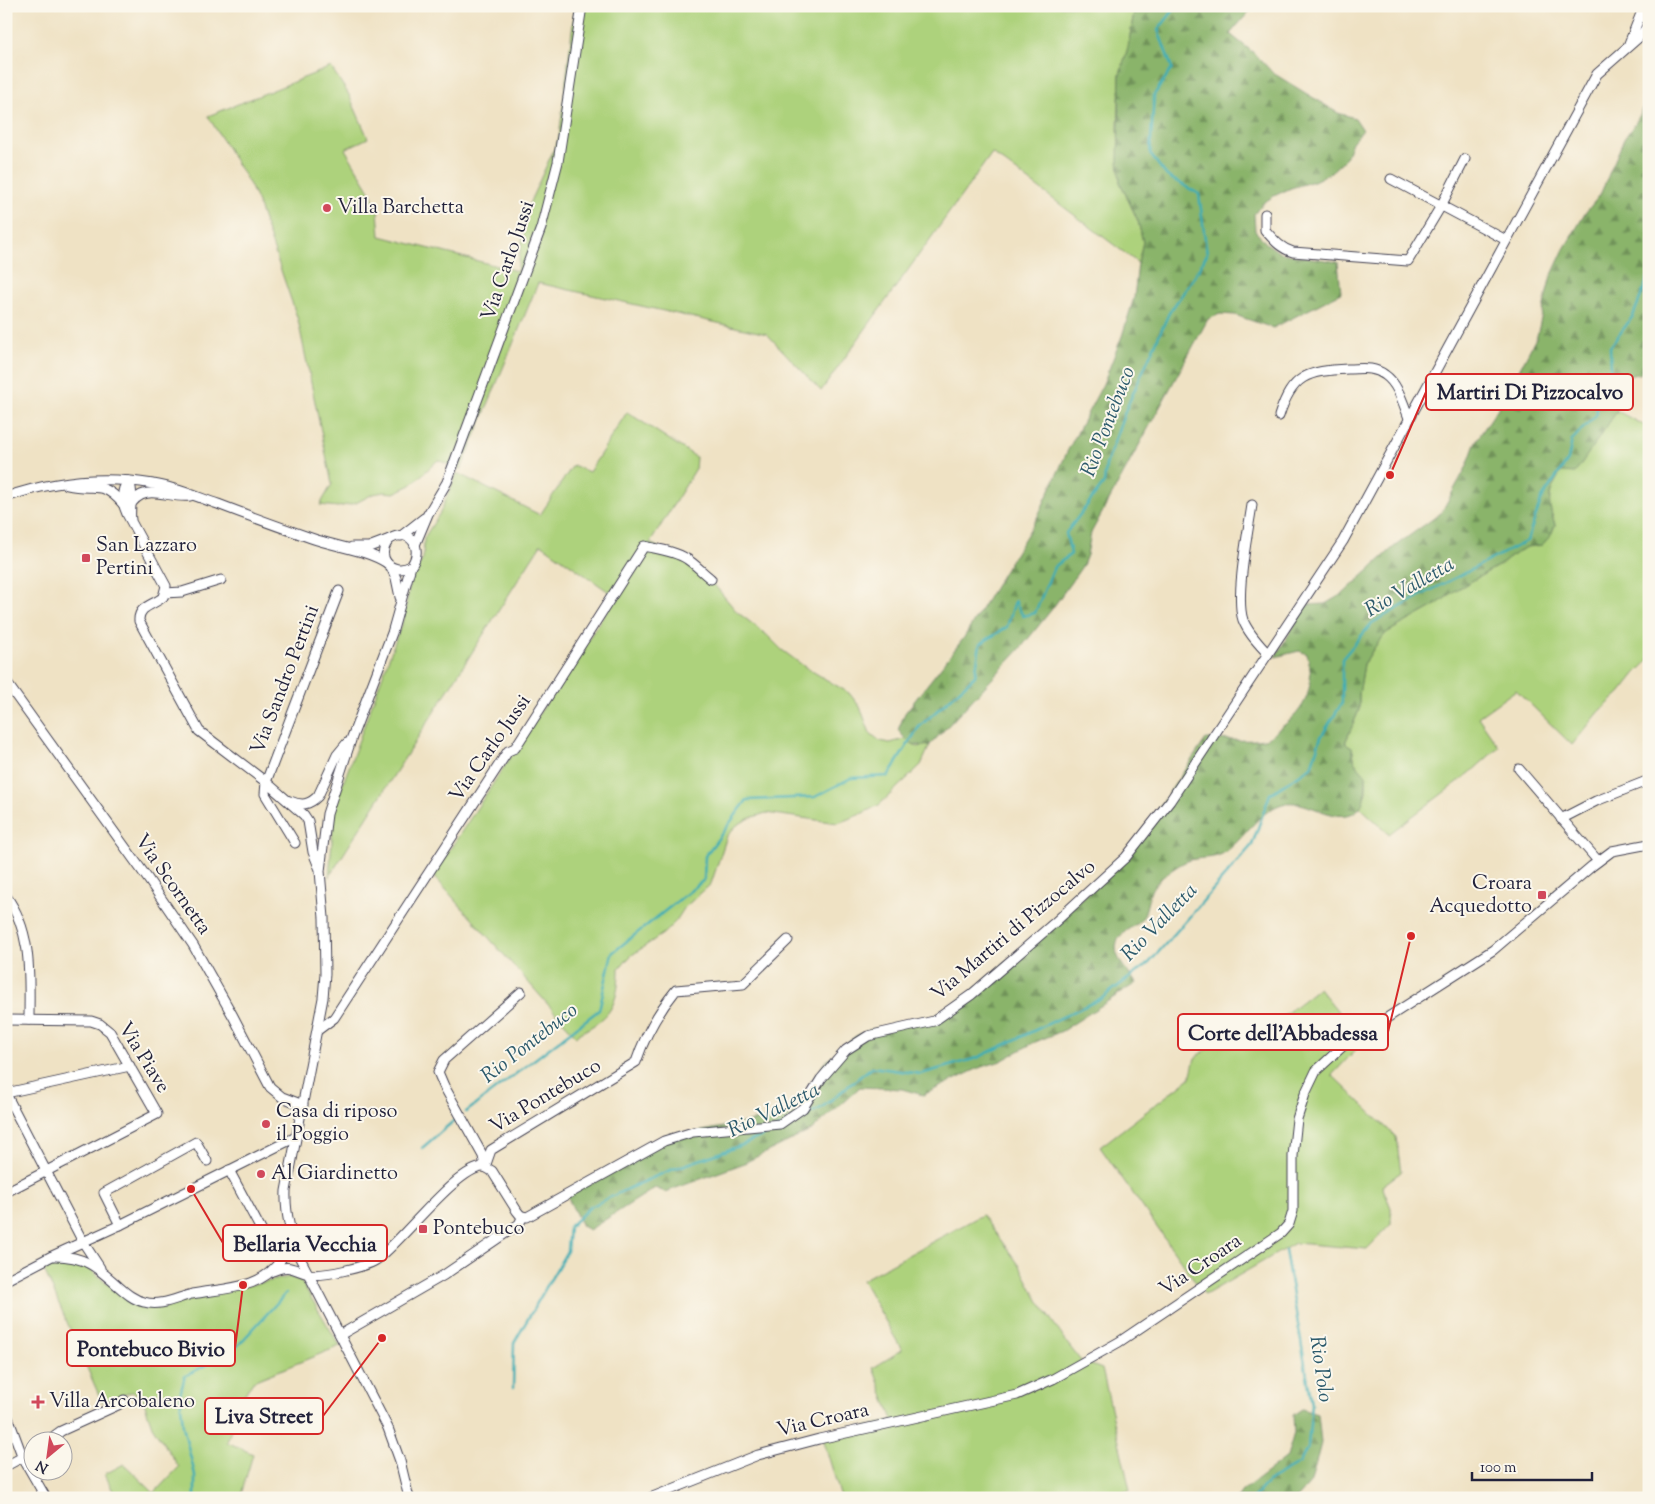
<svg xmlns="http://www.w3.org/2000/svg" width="1655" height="1504" font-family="'Sorts Mill Goudy',serif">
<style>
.green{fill:#add27b;stroke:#687a5b}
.forest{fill:url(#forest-firs);stroke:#566b53}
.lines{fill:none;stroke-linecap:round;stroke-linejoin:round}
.stream{stroke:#3cadb5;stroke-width:2.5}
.minor-casing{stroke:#413f50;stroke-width:11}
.minor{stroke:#fff;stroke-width:9}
.poi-dot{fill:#d1495b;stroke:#fbf7ec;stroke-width:2}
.labels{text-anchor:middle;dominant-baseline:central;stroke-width:4;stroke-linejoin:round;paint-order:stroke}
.poi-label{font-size:20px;fill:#22223b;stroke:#fbf7ec;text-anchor:start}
.street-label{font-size:20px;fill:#22223b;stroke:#fbf7ec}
.water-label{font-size:21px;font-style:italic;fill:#2c5a6c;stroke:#fbf7ec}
.leader{fill:none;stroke:#d62828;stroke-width:2}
.callout-dot{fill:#d62828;stroke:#fbf7ec;stroke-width:2}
.callout{fill:#fbf7ec;stroke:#d62828;stroke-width:2}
.callout-label{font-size:21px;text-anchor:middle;font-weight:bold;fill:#22223b}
</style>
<defs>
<pattern id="forest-firs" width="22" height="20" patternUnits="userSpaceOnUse" patternTransform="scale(1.25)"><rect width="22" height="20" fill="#8ab46b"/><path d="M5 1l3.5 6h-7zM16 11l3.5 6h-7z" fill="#709259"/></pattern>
</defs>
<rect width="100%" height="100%" fill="#fbf7ec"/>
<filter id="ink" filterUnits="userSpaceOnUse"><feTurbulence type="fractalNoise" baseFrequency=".02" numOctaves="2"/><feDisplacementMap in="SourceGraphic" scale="10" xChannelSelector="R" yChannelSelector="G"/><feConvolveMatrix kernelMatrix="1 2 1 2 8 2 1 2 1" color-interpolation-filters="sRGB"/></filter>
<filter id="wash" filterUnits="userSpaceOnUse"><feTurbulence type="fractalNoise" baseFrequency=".0096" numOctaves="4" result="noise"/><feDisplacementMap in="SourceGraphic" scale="20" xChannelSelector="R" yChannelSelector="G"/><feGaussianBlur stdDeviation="1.12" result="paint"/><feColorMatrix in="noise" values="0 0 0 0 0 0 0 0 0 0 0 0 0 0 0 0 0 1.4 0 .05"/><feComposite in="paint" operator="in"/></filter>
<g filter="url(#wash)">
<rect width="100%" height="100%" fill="#efe2c4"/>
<g class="green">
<path d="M575 6H1135L1128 48 1120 74 1118 128 1120 182 1138 221 1143 242 1138 263 992 153 821 391 767 334 538 283 461 470 438 460 411 485 394 493 384 492 373 494 356 503 338 507 320 505 332 484 298 320 258 203 250 185 208 116 331 67 349 95 368 138 345 149 369 189 378 211 380 236 517 271 528 206 559 138Z"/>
<path d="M1617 411 1649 428V660L1635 674 1620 693 1600 711 1572 745 1516 690 1478 717 1499 747 1471 772 1389 834 1360 807 1366 792V776L1355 763 1352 747 1345 743 1359 710V694L1364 664 1374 648 1386 633 1433 607 1456 590 1503 563 1517 552 1527 547 1542 545 1555 525 1549 505 1551 488 1561 472 1597 438Z"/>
<path d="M627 412 696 457 695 470 650 543 678 557 707 576 737 612 767 635 782 650 805 667 849 693 860 707 870 733 880 741 890 743 905 739 918 747 930 745 921 765 879 805 861 814 838 823 766 813 750 818 737 825 727 836 711 884 685 907 676 921 664 933 632 955 619 968C619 985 617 1006 603 1018 596 1025 585 1030 576 1036L433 875 616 597 541 544 329 877 335 805 404 617 411 578 423 559 424 538 440 513 457 473 540 515 573 465 589 472Z"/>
<path d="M1319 988 1363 1042 1332 1075 1396 1137 1401 1172 1382 1186 1391 1208V1224L1367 1249 1295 1243 1205 1295 1100 1147 1190 1078 1195 1058 1231 1032 1257 1036Z"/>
<path d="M982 1215 1020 1266 1038 1300 1067 1343 1081 1361 1102 1369 1130 1490 1098 1498H841L823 1438 893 1420 873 1368 902 1350 862 1280Z"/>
<path d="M65 1256C88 1264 98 1277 117 1291 126 1298 137 1302 148 1306L289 1277 301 1281 340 1346 253 1381 241 1400 227 1442 253 1454 240 1498H116L105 1474 124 1464 154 1493 179 1467 152 1426 142 1396 132 1392 102 1402 42 1265Z"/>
</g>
<g class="forest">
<path d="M1135 6H1254L1230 34 1255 54 1273 73 1338 113 1355 118 1363 130 1352 142 1346 158 1330 173 1314 181 1291 188 1274 196 1263 203 1254 214 1255 231 1266 243 1280 253 1338 262 1341 293 1273 328 1235 315 1220 314 1208 319 1091 533 1087 555 1083 565 1052 609 1020 649 930 745C913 747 908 743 898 730L905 713 963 639 1037 518 1068 450 1103 384 1122 336 1134 298 1138 263 1143 242 1138 221 1120 182 1118 161 1120 74 1128 47Z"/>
<path d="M1649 98V372L1627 376 1616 388 1617 411 1575 473 1561 472C1547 495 1547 500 1555 525L1551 535 1542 545 1527 547 1517 552 1503 563 1456 590 1433 607 1386 633 1374 648 1364 664 1359 694V710L1345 743 1352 747 1355 763 1366 775C1366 788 1366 807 1353 813 1334 823 1307 800 1287 803 1262 807 1246 836 1228 850 1214 862 1200 855 1185 862 1176 866 1154 882 1151 891 1147 900 1147 912 1141 920 1132 929 1117 932 1116 947 1116 961 1129 972 1136 983L1062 1031 1033 1043 1001 1061 979 1068 923 1095 902 1089 860 1087 812 1130 742 1164 665 1192 655 1188 589 1230 582 1226 566 1194 661 1139 790 1114 800 1107 809 1094 823 1064 856 1036 872 1029 926 1020 946 1010 966 996 1109 875 1135 842 1206 739C1224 739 1245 742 1264 739 1270 738 1275 732 1280 728 1307 710 1316 685 1307 654L1299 651 1275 657 1307 605 1325 604 1344 593 1395 546 1441 513 1467 466 1476 441 1504 399 1537 336 1550 279 1564 249 1586 212 1600 195 1624 139 1636 122Z"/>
<path d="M1302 1409 1318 1414 1321 1443 1311 1482 1297 1498H1237L1242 1491 1287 1457 1294 1433 1293 1415Z"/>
</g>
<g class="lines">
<g class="stream">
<path d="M466 1112 599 1010 612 953 704 880 705 856 747 800 815 797 851 778 888 776 919 727 975 676 980 644 1007 627 1015 601 1023 616 1035 613 1054 567 1071 554 1066 533 1104 483 1106 465 1126 409 1169 313 1193 279 1207 254 1199 194 1167 176 1150 154 1154 95 1172 68 1158 30 1177 6"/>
<path d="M786 1125 821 1108 872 1067 921 1074 977 1058 1102 998 1149 963 1252 845 1270 794 1311 767 1321 737 1342 703V659L1372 623 1420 596 1527 541 1542 498 1568 460 1572 440 1597 414 1595 386 1611 368 1610 347 1633 316 1649 276"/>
<path d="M422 1148 456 1119"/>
<path d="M513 1388 514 1343 567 1251 569 1227 590 1207 627 1189 673 1169 745 1144 781 1127"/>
<path d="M195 1498V1475L183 1426 180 1395 185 1376 232 1352 286 1293"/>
<path d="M1253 1498 1270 1480 1300 1463 1308 1446 1312 1404 1285 1250"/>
</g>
</g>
</g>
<g filter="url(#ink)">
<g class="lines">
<defs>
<g id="minor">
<path d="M1628 46 1644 6"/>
<path d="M1391 179 1506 240"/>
<path d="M1265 214V230C1274 240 1280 248 1293 252L1408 261 1441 206 1465 159"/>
<path d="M1279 416C1292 375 1307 371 1348 369 1361 369 1373 366 1385 375 1398 384 1403 403 1409 418"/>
<path d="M67 485C95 492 100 478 123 504"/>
<path d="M6 497C55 480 102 475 153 484 175 487 197 497 218 504 249 516 280 527 311 538 336 547 365 549 387 563"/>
<path d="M1252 505C1248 532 1235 596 1243 620 1248 633 1259 644 1268 654"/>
<path d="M129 507C144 481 167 499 190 496"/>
<path d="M131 520C129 508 135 489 128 481 120 491 122 503 127 514L166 586 163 597C154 605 138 606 139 621L199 731 266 782 304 815 308 821 313 852 319 867"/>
<path d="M401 536 424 518"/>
<path d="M415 545 428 514 447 482 541 228 558 162 582 6"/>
<path d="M352 547H369L390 539"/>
<path d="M391 567 396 578 400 597"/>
<path d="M165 593 182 592 221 580"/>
<path d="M6 682 148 879 193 945 233 1016 270 1087 282 1097 303 1105"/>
<path d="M1519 769 1598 861"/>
<path d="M290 801C302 806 309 805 318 796L337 755 347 743"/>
<path d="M1561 819 1596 801 1649 780"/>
<path d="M295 843 265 794 266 782 339 591"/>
<path d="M6 896C33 933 29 977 29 1020"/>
<path d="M521 992 444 1060 438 1072 444 1086 483 1156 485 1167 492 1171 517 1211 521 1216 527 1217 664 1141 693 1132 780 1124 803 1108 821 1079 846 1050 868 1036 934 1021 971 995 1053 924 1126 857 1170 801 1343 541 1597 74 1638 38 1649 25"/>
<path d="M6 1020 91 1021 100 1024 110 1032 157 1114 6 1192"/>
<path d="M318 1030 334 1018 508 751 515 748 644 546C658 549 675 551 687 559 695 564 703 573 711 579"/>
<path d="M6 1093 130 1066"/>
<path d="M6 1094 83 1242 100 1268"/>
<path d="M485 1167 491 1150 636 1062C645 1035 658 1012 676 990L743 984 788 940"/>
<path d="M229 1170 275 1256"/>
<path d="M120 1225 104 1193 196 1142 207 1161"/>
<path d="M55 1256C85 1256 97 1267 118 1286 126 1293 134 1300 144 1302 161 1307 176 1298 192 1294 223 1288 263 1290 281 1259 286 1251 289 1243 290 1234"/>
<path d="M273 1271C291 1263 294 1271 309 1274 322 1277 365 1267 376 1260 401 1243 459 1164 485 1167"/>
<path d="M6 1280 52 1256 120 1225 296 1137"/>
<path d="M340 1335 444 1275 519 1224 523 1216"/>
<path d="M6 1412 23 1458 46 1498"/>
<path d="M46 1442 61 1431 118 1405 124 1400"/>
<path d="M6 1466 32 1452"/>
<path d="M409 1498 400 1461 388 1428 300 1258C291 1236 285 1214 286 1191L323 998 325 974 324 918 320 871 327 814 352 737 392 633 411 566C424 549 411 527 390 539 374 555 390 577 411 566"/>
<path d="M650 1498 758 1455 819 1439 1017 1395 1053 1379 1119 1342 1281 1233 1289 1224 1293 1211V1156L1297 1119 1305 1094 1316 1071 1343 1046 1493 950 1592 866 1612 851 1649 844"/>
</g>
</defs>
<use href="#minor" class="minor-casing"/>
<use href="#minor" class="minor"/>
</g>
</g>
<g class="poi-dot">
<circle cx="327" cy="208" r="5"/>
<rect x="81" y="553" width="10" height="10" rx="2.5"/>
<rect x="1537" y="890" width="10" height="10" rx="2.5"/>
<circle cx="266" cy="1124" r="5"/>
<circle cx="261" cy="1174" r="5"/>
<rect x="418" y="1224" width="10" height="10" rx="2.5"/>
<path d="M35.5 1394.5h5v5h5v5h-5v5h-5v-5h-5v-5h5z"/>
</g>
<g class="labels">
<g class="poi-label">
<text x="337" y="208">Villa Barchetta</text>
<text x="96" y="546">San Lazzaro<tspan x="96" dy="23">Pertini</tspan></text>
<text x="1532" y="884" text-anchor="end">Croara<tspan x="1532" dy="23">Acquedotto</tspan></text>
<text x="276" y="1112">Casa di riposo<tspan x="276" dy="23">il Poggio</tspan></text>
<text x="271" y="1174">Al Giardinetto</text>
<text x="433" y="1229">Pontebuco</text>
<text x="49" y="1402">Villa Arcobaleno</text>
</g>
<g class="street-label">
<text transform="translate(509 261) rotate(-71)">Via Carlo Jussi</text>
<text transform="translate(286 680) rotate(-69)">Via Sandro Pertini</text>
<text transform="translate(491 749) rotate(-55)">Via Carlo Jussi</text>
<text transform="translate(172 885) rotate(55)">Via Scornetta</text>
<text transform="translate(1014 931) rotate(-40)">Via Martiri di Pizzocalvo</text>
<text transform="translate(143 1058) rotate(58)">Via Piave</text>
<text transform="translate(546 1097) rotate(-31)">Via Pontebuco</text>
<text transform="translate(1201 1266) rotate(-34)">Via Croara</text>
<text transform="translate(823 1421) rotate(-13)">Via Croara</text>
</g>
<g class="water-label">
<text transform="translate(1109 422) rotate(-69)">Rio Pontebuco</text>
<text transform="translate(1410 588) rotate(-30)">Rio Valletta</text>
<text transform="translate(1160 923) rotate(-46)">Rio Valletta</text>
<text transform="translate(530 1044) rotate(-38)">Rio Pontebuco</text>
<text transform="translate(774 1111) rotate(-26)">Rio Valletta</text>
<text transform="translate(1320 1369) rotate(82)">Rio Polo</text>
</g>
</g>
<path class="leader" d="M1390 475L1426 392M1411 936L1388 1032M191 1189L223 1243M243 1285L235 1348M382 1338L323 1416"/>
<g class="callout-dot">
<circle cx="1390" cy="475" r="5"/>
<circle cx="1411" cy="936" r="5"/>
<circle cx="191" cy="1189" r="5"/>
<circle cx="243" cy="1285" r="5"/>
<circle cx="382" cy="1338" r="5"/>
</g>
<g class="callout">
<rect x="1426" y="374" width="207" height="36" rx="5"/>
<rect x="1178" y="1014" width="210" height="36" rx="5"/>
<rect x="223" y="1225" width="164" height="36" rx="5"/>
<rect x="67" y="1330" width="168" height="36" rx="5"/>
<rect x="205" y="1398" width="118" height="36" rx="5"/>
</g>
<g class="callout-label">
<text x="1530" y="399">Martiri Di Pizzocalvo</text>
<text x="1283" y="1040">Corte dell'Abbadessa</text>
<text x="305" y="1251">Bellaria Vecchia</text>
<text x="151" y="1356">Pontebuco Bivio</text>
<text x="264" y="1423">Liva Street</text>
</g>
<rect width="1655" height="1504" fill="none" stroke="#fbf7ec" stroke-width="25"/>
<g transform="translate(48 1456) rotate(209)"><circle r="24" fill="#fbf7ec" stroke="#a4a2a5"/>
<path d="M0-4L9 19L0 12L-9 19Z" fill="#d1495b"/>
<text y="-8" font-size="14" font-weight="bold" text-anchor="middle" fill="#22223b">N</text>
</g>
<path d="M1472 1472v8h120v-8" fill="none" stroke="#22223b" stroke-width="2.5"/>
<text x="1480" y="1472" font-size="15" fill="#22223b" stroke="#fbf7ec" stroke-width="4" paint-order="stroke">100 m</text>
</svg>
